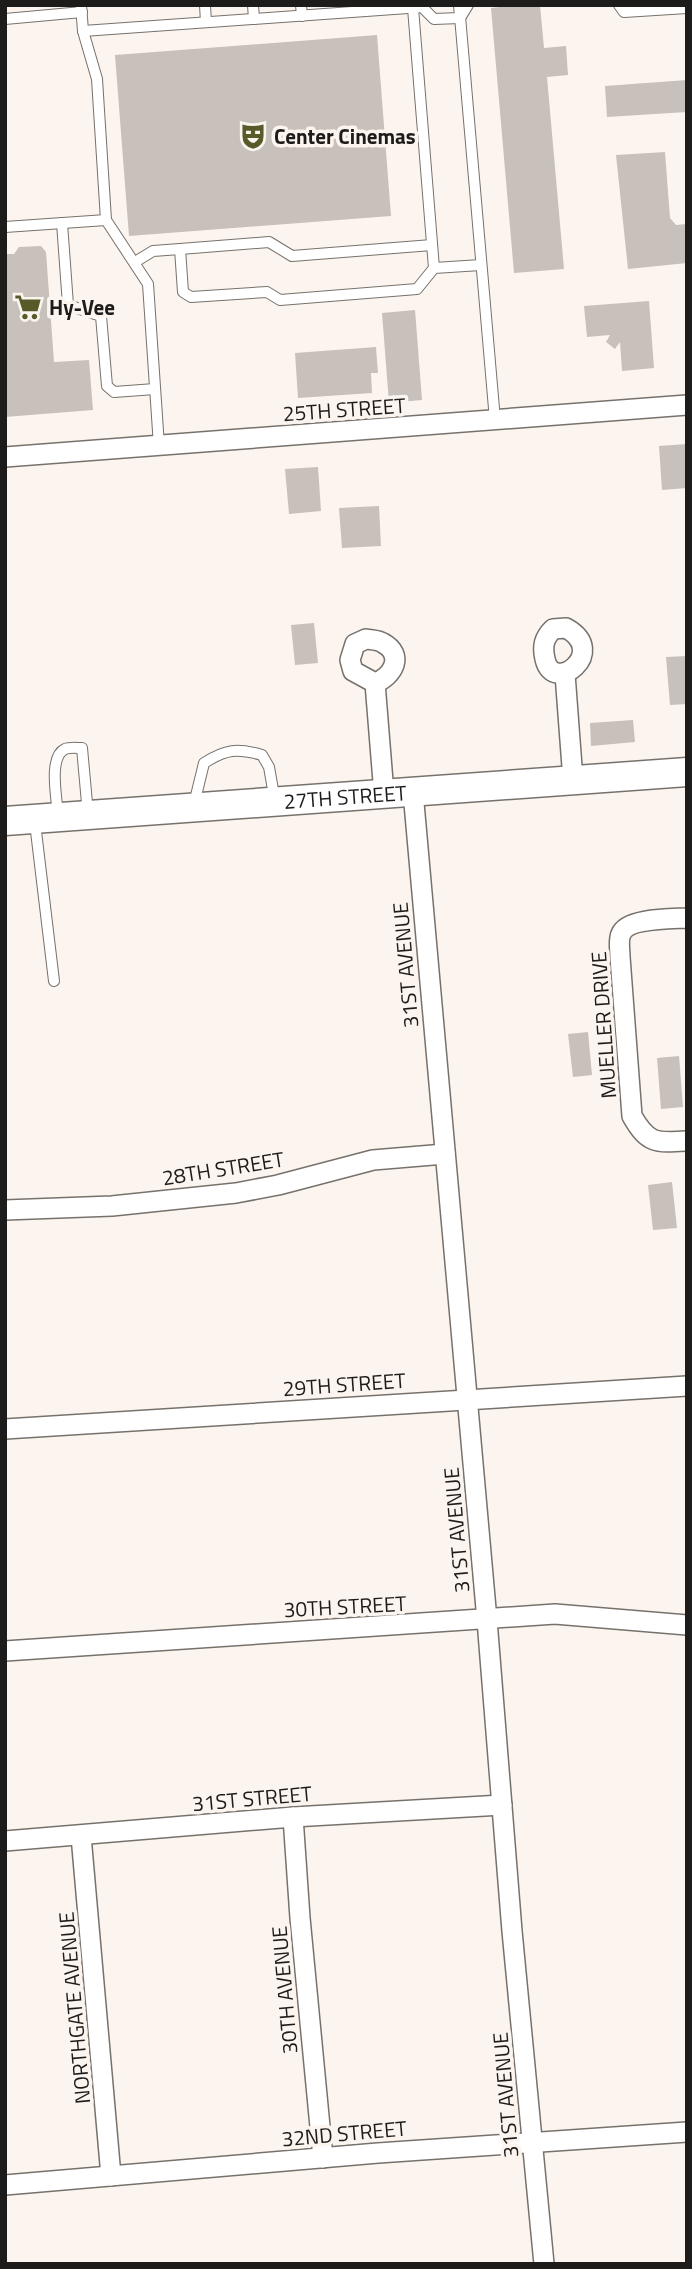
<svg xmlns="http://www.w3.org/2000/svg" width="692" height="2269" font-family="'Titillium Web',sans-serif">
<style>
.building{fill:#c7c0bb}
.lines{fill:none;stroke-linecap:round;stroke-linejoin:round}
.lane-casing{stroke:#77716c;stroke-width:12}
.street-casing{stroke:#77716c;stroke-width:22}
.secondary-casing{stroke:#77716c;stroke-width:31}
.lane{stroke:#fff;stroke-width:10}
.street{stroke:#fff;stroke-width:19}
.secondary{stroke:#fff;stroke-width:28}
.labels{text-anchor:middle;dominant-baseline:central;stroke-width:7;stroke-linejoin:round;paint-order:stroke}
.poi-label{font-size:21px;font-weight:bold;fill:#1e1c1a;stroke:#fcf5ef;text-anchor:start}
.street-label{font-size:21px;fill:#1e1c1a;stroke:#fcf5ef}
</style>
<rect width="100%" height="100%" fill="#fcf5ef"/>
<g class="building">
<path d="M517 5H540L544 48 566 46 568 75 547 77 564 269 514 273 491 8Z"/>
<path d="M377 35 391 216 129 236 115 55Z"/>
<path d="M687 80V112L607 117 605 86Z"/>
<path d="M665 152 670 218 676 225 687 224V263L628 269 616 155Z"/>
<path d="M41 246 46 252 54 362 89 360 93 410 5 417V254H14L19 247Z"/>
<path d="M649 301 654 368 622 371 620 342 615 349 606 342 610 335 587 337 584 306Z"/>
<path d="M415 310 422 400 389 403 382 313Z"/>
<path d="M376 347 378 373H371L372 393 298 398 295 353Z"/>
<path d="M687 444V488L662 490 659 446Z"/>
<path d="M318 467 321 511 289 514 285 469Z"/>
<path d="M379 506 381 546 342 548 339 508Z"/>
<path d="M314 623 318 663 295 665 291 625Z"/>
<path d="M687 656V704L670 705 666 657Z"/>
<path d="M633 720 635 742 591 746 590 723Z"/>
<path d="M588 1032 592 1075 573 1077 568 1034Z"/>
<path d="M679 1056 683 1107 661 1109 657 1058Z"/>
<path d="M672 1182 677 1228 653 1230 648 1185Z"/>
</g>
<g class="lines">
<defs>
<g id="lane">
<path d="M81 5 83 31 97 79 106 220 148 284 159 446"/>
<path d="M205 5 206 22"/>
<path d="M253 5 254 19"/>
<path d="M301 5 302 16"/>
<path d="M459 5 495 420"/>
<path d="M619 5 624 12 687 8"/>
<path d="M413 8 434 268"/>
<path d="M5 19 82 12"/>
<path d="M83 31 422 7 434 19 460 18 468 5"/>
<path d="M62 223 68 305 101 316 107 386 114 392 155 389"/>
<path d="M5 227 106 220"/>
<path d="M180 249 269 242 292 256 432 245"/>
<path d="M135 262 153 251 180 249 183 292 191 297 267 292 280 300 417 289 434 268 481 265"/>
<path d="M194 804 204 763C226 749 237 748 262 755L269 767 275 801"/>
<path d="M58 815C57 799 48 757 65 749 70 747 77 748 82 748L88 814"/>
<path d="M35 823 54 981"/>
</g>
<g id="street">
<path d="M5 457 687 405"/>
<path d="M566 628C610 652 553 696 545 659 542 646 544 638 553 629Z"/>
<path d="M366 639C372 640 379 640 383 643 405 655 393 676 375 683L353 671 350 660 355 644Z"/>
<path d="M565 674 573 780"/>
<path d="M375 683 384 794"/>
<path d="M413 792 487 1620 512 1931 544 2264"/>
<path d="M687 918C672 919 627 918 621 934 618 940 620 950 620 957L632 1116C648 1144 656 1143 687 1141"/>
<path d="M5 1210 112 1206 236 1193 278 1185 373 1160 445 1154"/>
<path d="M5 1429 687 1386"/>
<path d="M5 1651 555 1614 687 1625"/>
<path d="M293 1817 300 1918 323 2158"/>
<path d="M81 1836 111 2176"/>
<path d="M5 1841 293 1817 502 1805"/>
<path d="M5 2185 378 2153 687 2132"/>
</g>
<g id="secondary">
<path id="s1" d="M5 821 687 772"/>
</g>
</defs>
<use href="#lane" class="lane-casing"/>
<use href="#street" class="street-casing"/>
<use href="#secondary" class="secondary-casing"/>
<use href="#lane" class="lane"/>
<use href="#street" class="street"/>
<use href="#secondary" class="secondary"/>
</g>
<defs>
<symbol id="theatre-bare" viewBox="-9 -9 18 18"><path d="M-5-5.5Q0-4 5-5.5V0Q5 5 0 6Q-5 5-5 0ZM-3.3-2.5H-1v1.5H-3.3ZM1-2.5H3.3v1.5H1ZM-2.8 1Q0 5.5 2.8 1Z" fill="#585b29" stroke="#fcf5ef" stroke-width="2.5" paint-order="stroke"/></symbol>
<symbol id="supermarket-bare" viewBox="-9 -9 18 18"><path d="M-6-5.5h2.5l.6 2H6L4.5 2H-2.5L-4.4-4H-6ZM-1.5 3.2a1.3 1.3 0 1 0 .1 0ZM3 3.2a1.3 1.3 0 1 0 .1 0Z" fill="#585b29" stroke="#fcf5ef" stroke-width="2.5" paint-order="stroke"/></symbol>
</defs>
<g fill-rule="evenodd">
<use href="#theatre-bare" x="234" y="117" width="38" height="38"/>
<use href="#supermarket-bare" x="9" y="288" width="38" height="38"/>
</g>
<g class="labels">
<g class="poi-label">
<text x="274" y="136">Center Cinemas</text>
<text x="49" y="307">Hy-Vee</text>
</g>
<g class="street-label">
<text transform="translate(344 409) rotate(-4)">25TH STREET</text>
<text stroke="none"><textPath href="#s1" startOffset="341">27TH STREET</textPath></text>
<text transform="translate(405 965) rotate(-95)">31ST AVENUE</text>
<text transform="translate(603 1025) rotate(-94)">MUELLER DRIVE</text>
<text transform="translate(223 1168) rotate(-9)">28TH STREET</text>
<text transform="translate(344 1384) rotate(-4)">29TH STREET</text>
<text transform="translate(456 1530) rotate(-95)">31ST AVENUE</text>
<text transform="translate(345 1606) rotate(-3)">30TH STREET</text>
<text transform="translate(252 1798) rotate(-5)">31ST STREET</text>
<text transform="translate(284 1990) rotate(-95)">30TH AVENUE</text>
<text transform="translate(74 2008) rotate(-95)">NORTHGATE AVENUE</text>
<text transform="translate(505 2095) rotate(-95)">31ST AVENUE</text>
<text transform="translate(344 2133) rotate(-5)">32ND STREET</text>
</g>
</g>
<rect width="692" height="2269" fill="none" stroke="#1e1c1a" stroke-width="14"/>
</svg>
